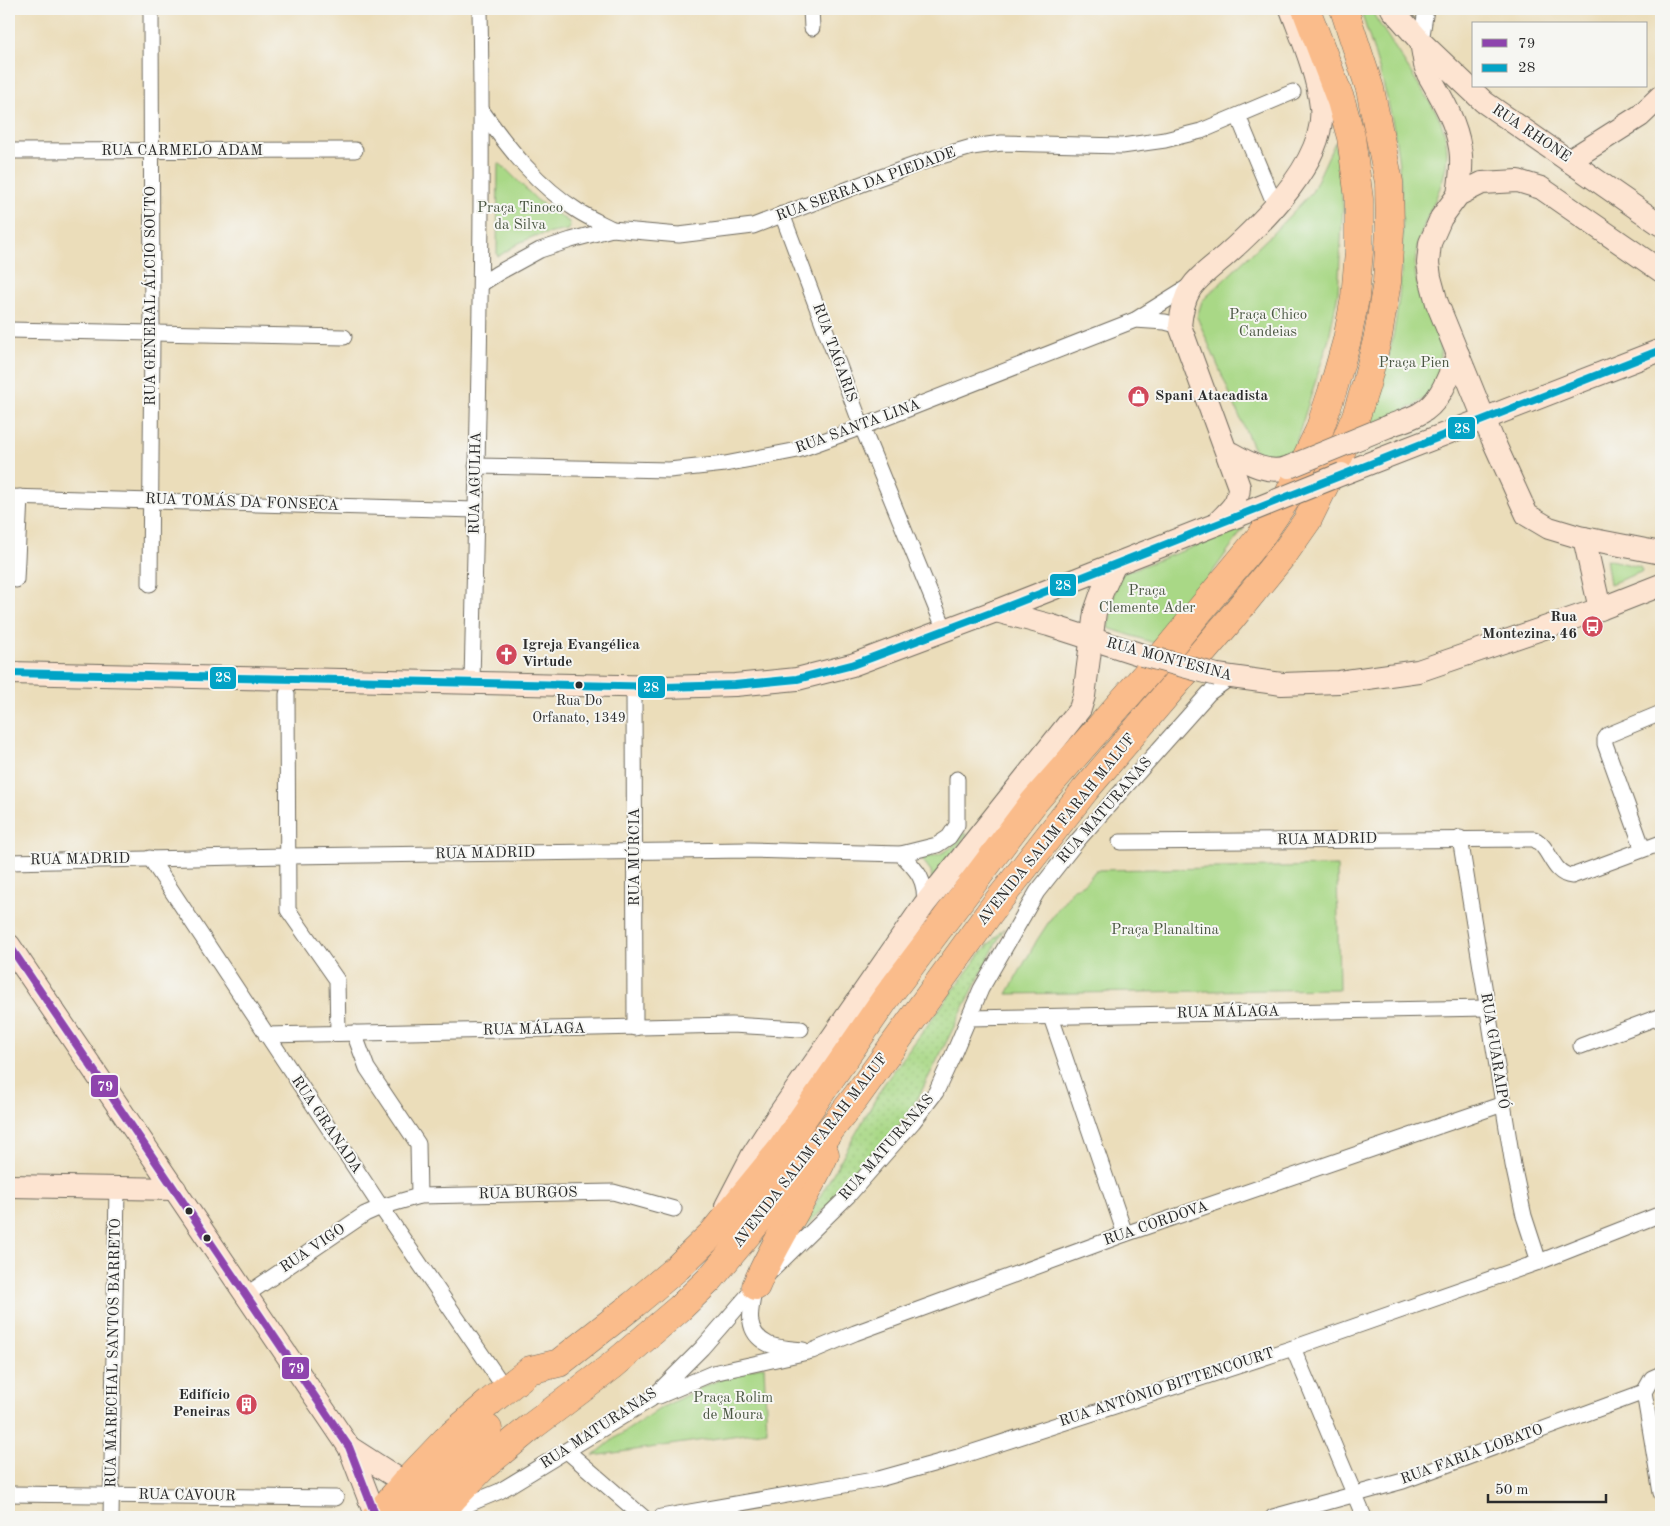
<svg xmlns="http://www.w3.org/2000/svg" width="1670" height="1526" font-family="'Old Standard TT',serif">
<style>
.grass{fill:url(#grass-dots);stroke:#6a8258}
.park{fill:#a9d886;stroke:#6a8258}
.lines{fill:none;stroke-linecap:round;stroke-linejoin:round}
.street-casing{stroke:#6e695d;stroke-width:17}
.secondary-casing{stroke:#6e695d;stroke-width:24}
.highway-casing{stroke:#6e695d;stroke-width:29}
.street{stroke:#fff;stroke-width:15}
.secondary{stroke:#fde4d1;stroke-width:22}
.highway{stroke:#fabc8b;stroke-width:28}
.secondary-bridge-casing{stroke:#6e695d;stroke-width:24;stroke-linecap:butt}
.secondary-bridge{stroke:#fde4d1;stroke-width:22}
.bus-1-casing{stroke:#f6f6f2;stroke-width:11}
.bus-2-casing{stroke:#f6f6f2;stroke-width:11}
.bus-1{stroke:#8e44ad;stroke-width:8}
.bus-2{stroke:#02a3c6;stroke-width:8}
.bus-dot{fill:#2b2b2b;stroke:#f6f6f2;stroke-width:2}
.labels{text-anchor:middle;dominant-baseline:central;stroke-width:4;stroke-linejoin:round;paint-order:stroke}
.bus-label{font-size:14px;fill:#2b2b2b;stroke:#f6f6f2}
.street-label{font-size:15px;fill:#2b2b2b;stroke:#f6f6f2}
.park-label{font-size:15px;fill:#4a5642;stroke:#f6f6f2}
.poi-label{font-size:15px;font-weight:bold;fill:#2b2b2b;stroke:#f6f6f2;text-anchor:start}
.line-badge{stroke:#f6f6f2;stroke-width:2}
.badge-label{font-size:14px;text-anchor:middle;font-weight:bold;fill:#fff}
</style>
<defs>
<pattern id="grass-dots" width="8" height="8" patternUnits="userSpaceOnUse" patternTransform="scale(1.25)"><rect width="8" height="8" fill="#a9d886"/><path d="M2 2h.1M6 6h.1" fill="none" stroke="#92ba74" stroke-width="1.8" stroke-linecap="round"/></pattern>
</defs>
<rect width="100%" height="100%" fill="#f6f6f2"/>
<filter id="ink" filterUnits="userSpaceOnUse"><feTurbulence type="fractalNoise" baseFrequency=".02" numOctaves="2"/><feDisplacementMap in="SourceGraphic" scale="10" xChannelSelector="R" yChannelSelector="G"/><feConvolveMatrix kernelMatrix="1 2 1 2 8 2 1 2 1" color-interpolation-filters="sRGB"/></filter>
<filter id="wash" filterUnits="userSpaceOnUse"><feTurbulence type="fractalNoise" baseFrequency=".0096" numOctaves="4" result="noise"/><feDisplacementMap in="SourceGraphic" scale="20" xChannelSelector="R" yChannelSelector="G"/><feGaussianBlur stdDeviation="1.12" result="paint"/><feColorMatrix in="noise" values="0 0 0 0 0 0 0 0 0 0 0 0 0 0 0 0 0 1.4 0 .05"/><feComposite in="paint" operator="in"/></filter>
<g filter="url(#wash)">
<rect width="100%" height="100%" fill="#ebddba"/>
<path class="grass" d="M1004 928 918 1098 899 1126 845 1188 799 1233 884 1084 980 954Z"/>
<g class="park">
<path d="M1360 9H1370L1437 113C1468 177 1417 208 1415 266 1414 301 1450 340 1439 371 1437 378 1434 386 1430 392 1419 408 1384 418 1367 426 1376 399 1386 373 1391 346 1406 275 1406 200 1394 130 1386 88 1373 48 1360 9Z"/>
<path d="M1335 142 1343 206 1338 293 1328 342 1293 452C1274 459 1269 461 1253 448L1197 317 1202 301 1272 234 1312 192Z"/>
<path d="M498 164H500L505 168 537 200 569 222 570 226 568 230 535 236 519 243 499 256 497 255Z"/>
<path d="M1244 528 1202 587 1154 643 1108 628 1118 575Z"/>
<path d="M1606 559 1640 567 1642 571 1641 572 1610 584Z"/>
<path d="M964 833 967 834 932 880 931 871 921 858C944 855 951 850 964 833Z"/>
<path d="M1337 866 1339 989 1007 994 1037 940 1054 914 1074 888C1085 886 1089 878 1096 870Z"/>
<path d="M764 1366 767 1431 593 1456 615 1438 661 1408 700 1388 733 1374Z"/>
</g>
</g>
<g filter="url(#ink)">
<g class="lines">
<defs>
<g id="street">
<path d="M811 9 812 28"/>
<path d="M1421 42 1426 9"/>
<path d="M482 111C509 149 538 186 578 211 589 218 601 223 612 229"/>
<path d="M1238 116 1275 205"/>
<path d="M9 151 355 150"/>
<path d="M782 214 862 427 945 630"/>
<path d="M481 284 498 273 540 250 571 240 612 229 679 235 753 226 867 182 934 158 972 147 1002 143 1122 146 1165 140 1201 131 1293 92"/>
<path d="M1135 320 1165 322 1180 326"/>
<path d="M9 330 344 337"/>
<path d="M476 466 669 470 725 464 798 450 862 427 1135 320 1191 285"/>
<path d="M9 497 476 510"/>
<path d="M16 580 20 497"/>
<path d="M150 584 152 333 151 9"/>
<path d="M472 682C477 458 484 233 480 9"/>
<path d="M634 686 635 1028"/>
<path d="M287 694 288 910 337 980 338 1033"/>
<path d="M1460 838 1513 1165 1524 1216 1539 1262"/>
<path d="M1120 842 1534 839C1551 847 1551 874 1572 876L1661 843"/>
<path d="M1643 849 1605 744V739L1608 735 1661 713"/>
<path d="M901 854C917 870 927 880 924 905"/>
<path d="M150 858 381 1207 506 1390"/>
<path d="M9 862 288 856 748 850 901 854 937 845 949 837 957 825V779"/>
<path d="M1051 1017 1125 1234"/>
<path d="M969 1018 1487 1008"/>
<path d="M354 1033 367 1068 418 1144 419 1196"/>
<path d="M266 1035 732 1025 801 1029"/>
<path d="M1581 1046 1661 1016"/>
<path d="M755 1288C750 1310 744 1332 768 1344 776 1348 794 1349 803 1350"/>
<path d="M246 1295 365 1214 381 1207 419 1196 613 1192 674 1209"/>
<path d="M1293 1348 1364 1517"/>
<path d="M1644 1392 1661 1493"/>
<path d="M659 1396 713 1373 812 1351 855 1333 1125 1234 1503 1104"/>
<path d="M567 1451 643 1517"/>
<path d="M9 1494 336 1498"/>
<path d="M447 1513 500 1491 651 1399 702 1348 756 1286 848 1196 913 1122 936 1092 953 1055 981 989 1037 892 1078 840 1209 693 1230 678"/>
<path d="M111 1517 117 1189"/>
<path d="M661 1517 879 1479 958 1457 1293 1348 1539 1262 1661 1214"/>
<path d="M1273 1517 1403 1481 1644 1392 1652 1378 1661 1374"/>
</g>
<g id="secondary">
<path d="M1392 9 1421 42 1484 102 1661 225"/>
<path d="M1421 42 1425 65 1428 74C1441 97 1456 121 1460 148 1463 163 1460 180 1458 195"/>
<path d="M1569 161 1640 116 1661 96"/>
<path d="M1661 271 1541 188 1518 181 1482 183 1458 195 1441 218 1430 243 1428 263 1430 277 1437 303 1492 438 1527 515 1549 528 1579 537 1661 553"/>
<path d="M1389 426C1399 422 1410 419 1419 414 1441 403 1449 375 1458 354"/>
<path d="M1227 451C1245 461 1268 476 1289 467"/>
<path d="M1342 474 1661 350"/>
<path d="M1219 521C1231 509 1238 504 1239 487L1180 326C1184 285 1196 281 1225 256 1262 223 1327 161 1321 107 1317 73 1303 41 1291 9"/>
<path d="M1584 538 1600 609"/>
<path d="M996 611 1049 625 1142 655"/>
<path d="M9 673 665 687 735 685 797 679 852 665 996 611 1250 511"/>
<path d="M1217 675 1282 684 1339 682 1418 671 1600 609 1661 585"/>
<path d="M9 945 349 1447 376 1517"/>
<path d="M9 1186 175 1189"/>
<path d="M726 1206 752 1156 777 1117 924 905 1080 709 1084 696 1095 612 1102 592 1115 564"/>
<path d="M349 1447 405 1483 417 1495"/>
</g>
<g id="highway">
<path d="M756 1286C775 1240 805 1200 825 1154"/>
<path d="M376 1517 405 1483 446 1440 491 1401 530 1370 559 1363 633 1305 678 1267 713 1233 781 1150 886 998 1034 802 1163 655 1261 536 1288 496 1319 431 1334 386 1347 340 1355 298 1359 252V199L1351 137 1341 101 1306 9"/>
<path d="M403 1517 462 1451 488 1429"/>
<path d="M437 1517 455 1496 484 1466 531 1427 612 1366 680 1308 710 1279 769 1208 856 1097 995 905 1085 790 1230 620 1286 551 1307 521 1341 452 1356 416 1366 385 1378 336 1387 282 1390 230 1389 182 1370 89 1344 9"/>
</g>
</defs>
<use href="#street" class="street-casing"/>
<use href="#secondary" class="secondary-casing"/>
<use href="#highway" class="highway-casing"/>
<use href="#street" class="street"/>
<use href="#secondary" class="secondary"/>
<use href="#highway" class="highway"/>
<defs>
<g id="secondary-bridge">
<path d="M1289 467 1389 426"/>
<path d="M1250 511 1342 474"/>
<path d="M1142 655 1217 675"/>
</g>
</defs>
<use href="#secondary-bridge" class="secondary-bridge-casing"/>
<use href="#secondary-bridge" class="secondary-bridge"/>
<defs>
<path id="bus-1" d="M9 945 349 1447 376 1517"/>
<path id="bus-2" d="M9 673 665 687 735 685 797 679 852 665 996 611 1661 350"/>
</defs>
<use href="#bus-1" class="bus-1-casing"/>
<use href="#bus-2" class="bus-2-casing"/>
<use href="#bus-1" class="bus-1"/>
<use href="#bus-2" class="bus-2"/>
</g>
</g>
<defs>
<symbol id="shop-disc" viewBox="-11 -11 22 22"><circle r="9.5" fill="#d1495b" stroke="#f6f6f2"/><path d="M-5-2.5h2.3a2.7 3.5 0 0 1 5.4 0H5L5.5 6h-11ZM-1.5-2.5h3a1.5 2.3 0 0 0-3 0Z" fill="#fff"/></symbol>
<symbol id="bus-disc" viewBox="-11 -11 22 22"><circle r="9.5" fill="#d1495b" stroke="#f6f6f2"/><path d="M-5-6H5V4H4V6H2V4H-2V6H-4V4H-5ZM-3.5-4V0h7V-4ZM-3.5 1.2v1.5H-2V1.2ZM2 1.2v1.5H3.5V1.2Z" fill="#fff"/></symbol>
<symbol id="church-disc" viewBox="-11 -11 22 22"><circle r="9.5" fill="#d1495b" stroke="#f6f6f2"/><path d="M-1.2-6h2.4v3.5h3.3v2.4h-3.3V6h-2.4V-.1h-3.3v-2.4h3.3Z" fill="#fff"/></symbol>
<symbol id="building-disc" viewBox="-11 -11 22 22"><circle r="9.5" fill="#d1495b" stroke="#f6f6f2"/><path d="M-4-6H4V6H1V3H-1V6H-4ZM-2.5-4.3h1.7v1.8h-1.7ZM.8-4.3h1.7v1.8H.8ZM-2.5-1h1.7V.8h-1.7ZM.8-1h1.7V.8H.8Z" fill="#fff"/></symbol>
</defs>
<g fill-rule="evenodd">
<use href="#shop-disc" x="1126" y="384" width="25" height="25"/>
<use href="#bus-disc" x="1580" y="614" width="25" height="25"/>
<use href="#church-disc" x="494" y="642" width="25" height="25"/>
<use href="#building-disc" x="234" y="1392" width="25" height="25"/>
</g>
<g class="bus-dot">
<circle cx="579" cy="685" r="4.5"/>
<circle cx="189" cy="1211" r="4.5"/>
<circle cx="207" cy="1238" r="4.5"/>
</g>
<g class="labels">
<g class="bus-label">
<text x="579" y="701">Rua Do<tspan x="579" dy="17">Orfanato, 1349</tspan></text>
</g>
<g class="street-label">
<text transform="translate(1531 134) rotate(34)">RUA RHONE</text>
<text x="182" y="151">RUA CARMELO ADAM</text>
<text transform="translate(866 185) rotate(-20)">RUA SERRA DA PIEDADE</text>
<text transform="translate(151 296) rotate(-90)">RUA GENERAL ÁLCIO SOUTO</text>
<text transform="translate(834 353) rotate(70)">RUA TAGARIS</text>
<text transform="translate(858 427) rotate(-20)">RUA SANTA LINA</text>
<text transform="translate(476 483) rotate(-89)">RUA AGULHA</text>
<text transform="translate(242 503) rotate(2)">RUA TOMÁS DA FONSECA</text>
<text transform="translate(1169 660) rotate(15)">RUA MONTESINA</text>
<text transform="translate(1105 811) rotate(-49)">RUA MATURANAS</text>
<text transform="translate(1057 830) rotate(-51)">AVENIDA SALIM FARAH MALUF</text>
<text transform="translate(1327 840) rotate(-1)">RUA MADRID</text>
<text transform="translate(485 854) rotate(-1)">RUA MADRID</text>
<text transform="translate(635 857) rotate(-90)">RUA MÚRCIA</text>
<text transform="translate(80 860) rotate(-1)">RUA MADRID</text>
<text transform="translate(1228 1013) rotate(-1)">RUA MÁLAGA</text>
<text transform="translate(534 1030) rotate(-1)">RUA MÁLAGA</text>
<text transform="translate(1494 1051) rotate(81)">RUA GUARAIPÓ</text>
<text transform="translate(326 1125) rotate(56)">RUA GRANADA</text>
<text transform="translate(887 1148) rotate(-49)">RUA MATURANAS</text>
<text transform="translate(811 1151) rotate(-52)">AVENIDA SALIM FARAH MALUF</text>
<text transform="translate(528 1194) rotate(-1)">RUA BURGOS</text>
<text transform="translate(1156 1224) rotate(-19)">RUA CORDOVA</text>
<text transform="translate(313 1249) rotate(-34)">RUA VIGO</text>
<text transform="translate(114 1353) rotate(-89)">RUA MARECHAL SANTOS BARRETO</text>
<text transform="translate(1167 1388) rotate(-18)">RUA ANTÔNIO BITTENCOURT</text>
<text transform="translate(599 1429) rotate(-33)">RUA MATURANAS</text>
<text transform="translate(1472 1455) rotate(-20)">RUA FARIA LOBATO</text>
<text transform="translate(187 1496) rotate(1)">RUA CAVOUR</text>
</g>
<g class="park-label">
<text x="520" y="208">Praça Tinoco<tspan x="520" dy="17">da Silva</tspan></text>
<text x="1268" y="315">Praça Chico<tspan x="1268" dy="17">Candeias</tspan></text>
<text x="1414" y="363">Praça Pien</text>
<text x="1147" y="591">Praça<tspan x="1147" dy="17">Clemente Ader</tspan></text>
<text x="1165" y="930">Praça Planaltina</text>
<text x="733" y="1398">Praça Rolim<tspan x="733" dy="17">de Moura</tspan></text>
</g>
<g class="poi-label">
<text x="1155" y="396">Spani Atacadista</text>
<text x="1577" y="617" text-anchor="end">Rua<tspan x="1577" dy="17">Montezina, 46</tspan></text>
<text x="522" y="645">Igreja Evangélica<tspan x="522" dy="17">Virtude</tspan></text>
<text x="230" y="1395" text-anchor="end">Edifício<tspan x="230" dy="17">Peneiras</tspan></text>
</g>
</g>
<g class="line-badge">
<rect x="1447" y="416" width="29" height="24" rx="5" fill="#02a3c6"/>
<rect x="1049" y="573" width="28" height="24" rx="5" fill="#02a3c6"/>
<rect x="209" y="666" width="28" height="24" rx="5" fill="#02a3c6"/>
<rect x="637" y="675" width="29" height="24" rx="5" fill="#02a3c6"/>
<rect x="90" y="1074" width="29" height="24" rx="5" fill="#8e44ad"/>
<rect x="281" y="1356" width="29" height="24" rx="5" fill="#8e44ad"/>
</g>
<g class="badge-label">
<text x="1462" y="433">28</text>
<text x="1063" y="590">28</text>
<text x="223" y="682">28</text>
<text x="651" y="692">28</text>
<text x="105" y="1091">79</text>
<text x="296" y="1373">79</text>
</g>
<rect width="1670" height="1526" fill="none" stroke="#f6f6f2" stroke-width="30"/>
<rect x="1472" y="22" width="175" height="65" fill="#f6f6f2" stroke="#a5a5a2"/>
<rect x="1482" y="39" width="25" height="8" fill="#8e44ad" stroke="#a5a5a2"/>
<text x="1518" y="48" font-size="15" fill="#2b2b2b">79</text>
<rect x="1482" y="64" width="25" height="8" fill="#02a3c6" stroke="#a5a5a2"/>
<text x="1518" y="72" font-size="15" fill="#2b2b2b">28</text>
<path d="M1488 1494v8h118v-8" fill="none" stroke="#2b2b2b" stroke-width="2.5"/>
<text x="1495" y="1494" font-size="15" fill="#2b2b2b" stroke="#f6f6f2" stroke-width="4" paint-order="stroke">50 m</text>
</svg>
